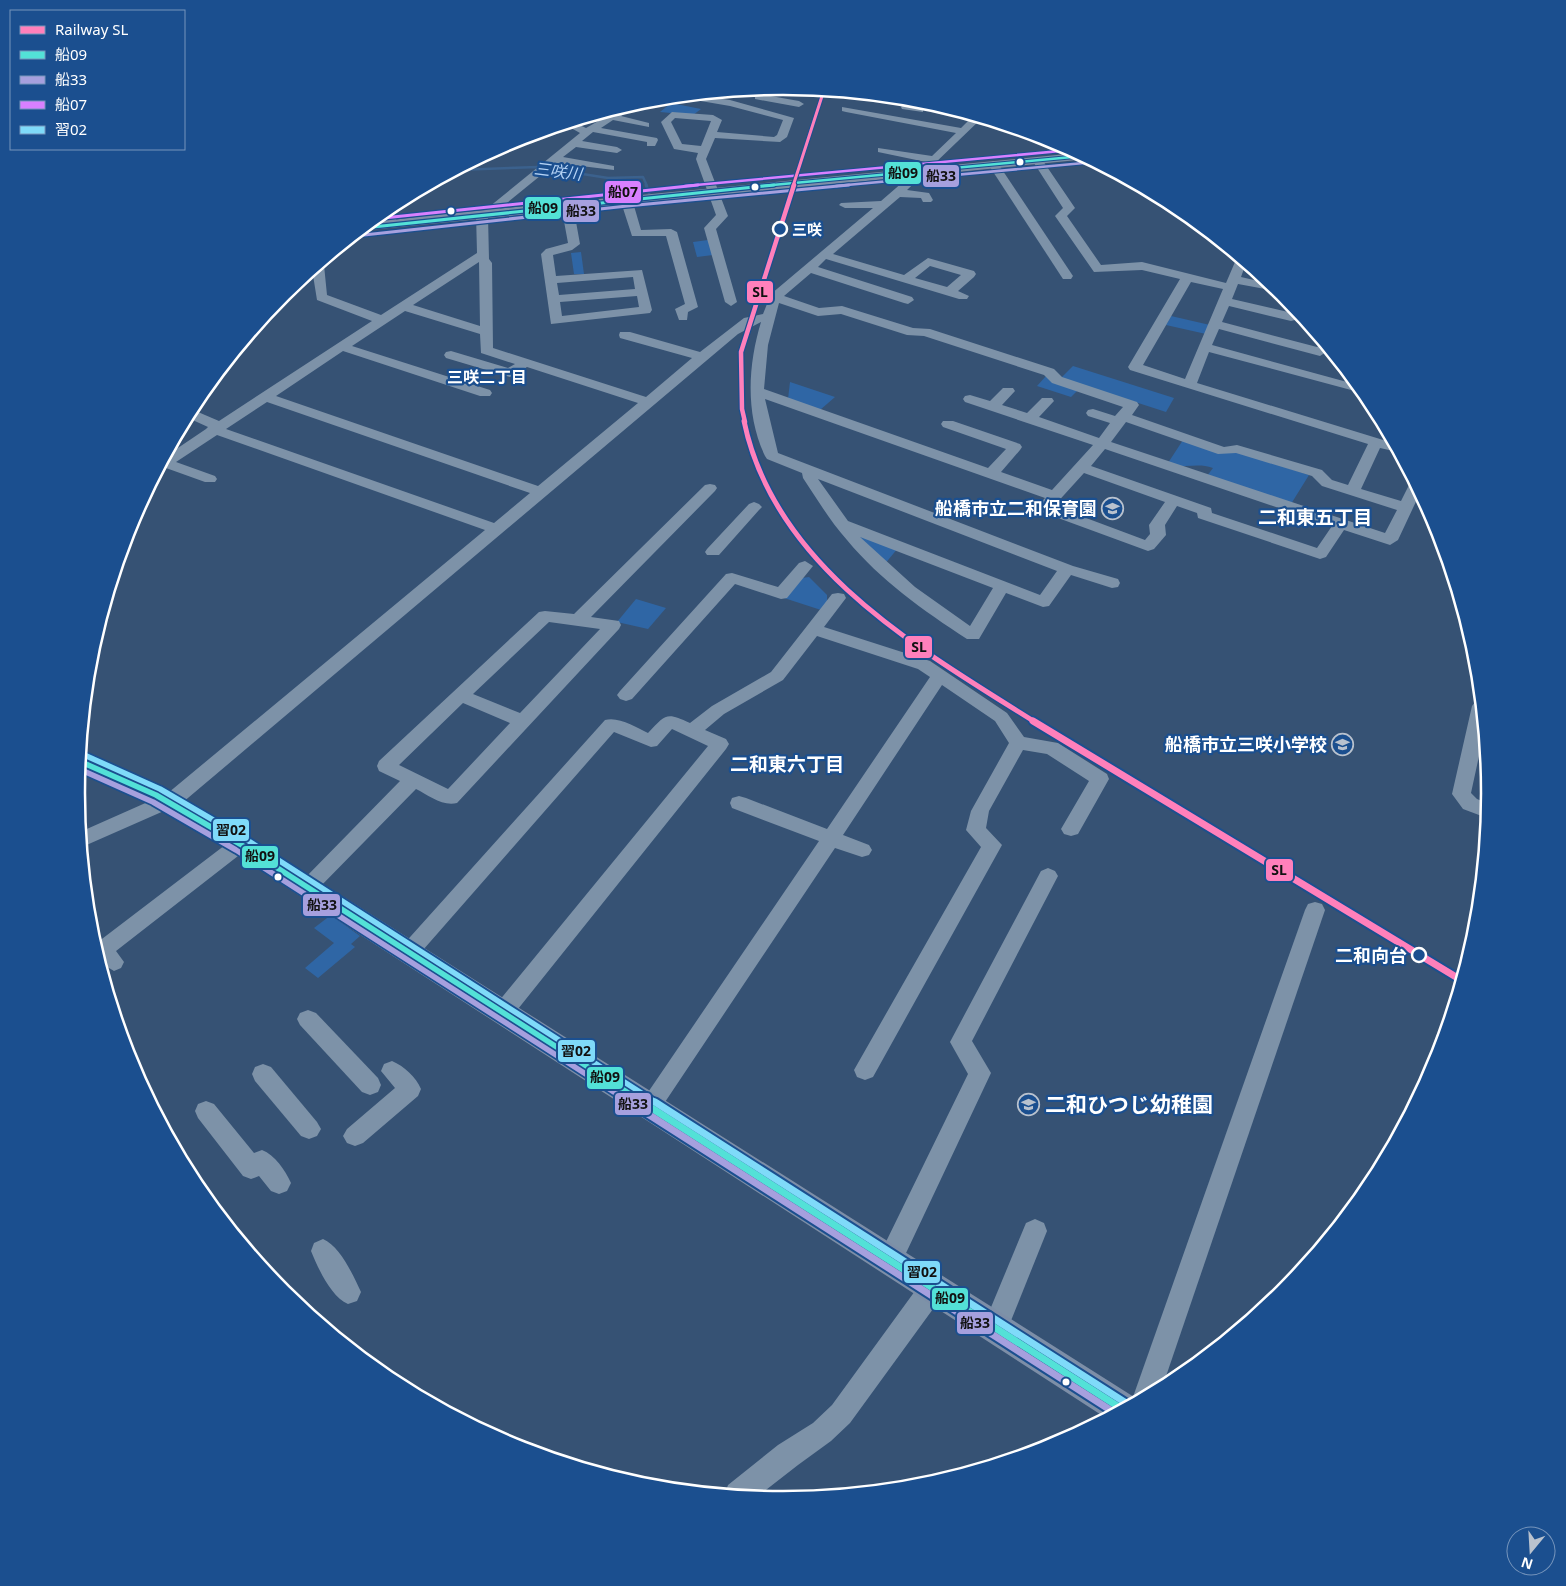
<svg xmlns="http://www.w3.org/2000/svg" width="1566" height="1586" font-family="'Noto Sans','Noto Sans JP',sans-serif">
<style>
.green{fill:#2f66a5}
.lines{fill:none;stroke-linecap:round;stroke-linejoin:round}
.stream-far1{stroke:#3b618d;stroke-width:2.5}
.stream{stroke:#3b618d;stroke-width:3}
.minor{fill:#7d92a8;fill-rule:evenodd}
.major{fill:#7d8ea7;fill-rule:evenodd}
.bus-1-far3-casing{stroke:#1b4f8f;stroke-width:4.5}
.bus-1-far2-casing{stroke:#1b4f8f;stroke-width:5.5}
.bus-1-far1-casing{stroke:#1b4f8f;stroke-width:9}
.bus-1-casing{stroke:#1b4f8f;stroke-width:11}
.bus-2-far3-casing{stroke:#1b4f8f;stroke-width:4.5}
.bus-2-far2-casing{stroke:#1b4f8f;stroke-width:5.5}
.bus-2-far1-casing{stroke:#1b4f8f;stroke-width:9}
.bus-2-casing{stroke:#1b4f8f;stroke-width:11}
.bus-3-far1-casing{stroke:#1b4f8f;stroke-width:4.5}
.bus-3-casing{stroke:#1b4f8f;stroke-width:5.5}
.bus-4-far1-casing{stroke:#1b4f8f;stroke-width:9}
.bus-4-casing{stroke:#1b4f8f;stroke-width:11}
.bus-1-far3{stroke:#53e1d7;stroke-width:2.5}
.bus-1-far2{stroke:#53e1d7;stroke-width:3}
.bus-1-far1{stroke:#53e1d7;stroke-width:5.5}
.bus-1{stroke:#53e1d7;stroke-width:7}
.bus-2-far3{stroke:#a6a0de;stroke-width:2.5}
.bus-2-far2{stroke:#a6a0de;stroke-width:3}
.bus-2-far1{stroke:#a6a0de;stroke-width:5.5}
.bus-2{stroke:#a6a0de;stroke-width:7}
.bus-3-far1{stroke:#d880ff;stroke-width:2.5}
.bus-3{stroke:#d880ff;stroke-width:3}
.bus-4-far1{stroke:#7fdaf9;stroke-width:5.5}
.bus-4{stroke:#7fdaf9;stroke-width:7}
.rail-1-far3-casing{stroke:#1b4f8f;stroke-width:5}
.rail-1-far2-casing{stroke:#1b4f8f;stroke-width:7}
.rail-1-far1-casing{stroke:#1b4f8f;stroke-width:8}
.rail-1-casing{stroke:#1b4f8f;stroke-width:11}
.rail-1-far3{stroke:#ff80bb;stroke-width:3}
.rail-1-far2{stroke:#ff80bb;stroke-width:4.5}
.rail-1-far1{stroke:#ff80bb;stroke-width:5}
.rail-1{stroke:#ff80bb;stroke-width:7}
.bus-dot{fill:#fff;stroke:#1b4f8f;stroke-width:2}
.stop-dot{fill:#1b4f8f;stroke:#fff;stroke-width:2.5}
.labels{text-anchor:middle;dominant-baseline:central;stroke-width:4.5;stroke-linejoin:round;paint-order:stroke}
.far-stop-label{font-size:15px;font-weight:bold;fill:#fff;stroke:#1b4f8f;text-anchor:start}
.far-water-label{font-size:16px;font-style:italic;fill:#b5d3f5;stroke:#1b4f8f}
.far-neighbourhood-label{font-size:16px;font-weight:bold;fill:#fff;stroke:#1b4f8f}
.poi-label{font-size:18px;font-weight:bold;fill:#fff;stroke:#1b4f8f;text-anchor:end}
.stop-label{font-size:18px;font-weight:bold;fill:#fff;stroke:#1b4f8f;text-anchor:end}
.neighbourhood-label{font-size:19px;font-weight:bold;fill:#fff;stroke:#1b4f8f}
.near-poi-label{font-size:21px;font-weight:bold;fill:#fff;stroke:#1b4f8f;text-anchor:start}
.rim{fill:none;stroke:#fff;stroke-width:2.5}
.line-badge{stroke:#1b4f8f;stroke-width:2}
.pale-badge-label{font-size:14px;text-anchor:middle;font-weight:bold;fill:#111}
</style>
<rect width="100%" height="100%" fill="#365274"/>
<g class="green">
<path d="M671 103 701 109 693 115 660 112Z"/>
<path d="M708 240 713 255 697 257 693 242Z"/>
<path d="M581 252 584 274H574L571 253Z"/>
<path d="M1171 316 1210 325 1206 334 1166 325Z"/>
<path d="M1073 366 1174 398 1166 412 1061 378Z"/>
<path d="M1047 375 1078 390 1071 397 1037 386Z"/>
<path d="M790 382 835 397 820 410 788 399Z"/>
<path d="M1183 440 1239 452 1309 475 1291 504 1207 476 1213 468C1195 462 1187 470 1168 463Z"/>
<path d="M861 534 898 548 884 565 858 537Z"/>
<path d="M809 577 827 595V602L821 610 784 598 802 578Z"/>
<path d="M636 599 666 608 648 629 617 622Z"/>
<path d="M331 915 360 936 351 944 355 947 318 978 305 968 334 943 314 928Z"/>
</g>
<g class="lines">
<path class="stream-far1" d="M457 170 538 167 608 178 643 177 647 186"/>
<path class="stream" d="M646 185 649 193"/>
<g class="minor">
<path d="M759 94 799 101 804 104 799 107 755 99V95Z"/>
<path d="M695 95 730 100 794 118 787 137 780 142 715 138 706 159 728 216 716 229 737 302 731 306 725 302 704 228 716 215 696 159 698 153 674 149 661 122 672 112 713 115 722 120 717 132 774 137 777 135 783 120 730 106 677 97ZM675 118 711 121 701 146 682 144 671 122Z"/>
<path d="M909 99 919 100 913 106 923 108V112L902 109 901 107Z"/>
<path d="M644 100V103L621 116 649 123V127L613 120 601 128 657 138 658 140 655 146H647V142L593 132 582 141 617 147 622 150 617 153 576 147 563 157 614 166V170L556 163 492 215 488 216 489 259 492 263 493 348 646 397 692 358 620 338 619 335 620 332H630L700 352 744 318 763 314 771 294 873 208H845L839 205 841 203 881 201 926 162 878 152V148L932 156 956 133 846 112 842 111V107L961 128 973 116 982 118 907 190 929 193 933 200 931 202H923L921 198 900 197 833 254 904 275 928 258 974 271 976 274 974 277 958 291 969 296 967 299H959L826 259 818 267 912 297 914 300 908 304 904 303 811 273 784 296 819 308 842 306 913 328 930 329 1054 369 1062 377 1137 402 1139 405 1132 415 1224 447 1237 445 1322 470 1332 480 1348 485 1368 444 1130 370 1128 367 1180 279 1142 270 1094 272 1055 216 1063 208 1032 160 1037 157 1041 158 1075 208 1067 216 1101 265 1142 262 1226 283 1235 262 1240 259 1246 263 1241 277 1271 284 1281 292 1238 284 1232 299 1288 312 1294 307 1300 314 1295 320 1291 321 1229 306 1222 322 1317 347 1323 343 1329 350 1320 356 1219 329 1212 345 1358 385 1366 394 1209 352 1197 383 1393 443 1398 452 1380 448 1361 489 1401 501 1409 485 1414 481 1420 493 1398 540 1390 545 1344 530 1326 557 1320 559 1198 518 1197 513 1177 506 1165 525 1166 535 1154 549 1148 551 1039 511 1036 508 1045 498 765 399 778 453 1073 566 1118 579 1120 583 1118 587 1112 588 1071 575 1049 606 1043 607 1006 593 979 639H967C924 611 880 580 847 540 830 521 817 499 803 478L802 473 767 459 765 456C745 414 748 365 761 322L738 334 182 803 82 847 80 832 168 793 485 530 217 435 176 462 215 476 217 479 215 482H205L166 468 158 470 166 456 206 429 208 427 186 417 191 409 219 421 372 321 317 300 312 269 321 262 324 265 327 295 381 315 477 253 476 214 484 211 580 133 564 124 573 122 586 128 623 107ZM479 262 480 326 413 305ZM930 266 961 275 947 287 915 278ZM1191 282 1223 289 1185 379 1143 365ZM779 303 818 316 841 314 907 335 924 336 1044 375 1052 383 1123 407 1115 416 1093 409 1088 410 1086 413 1088 416 1110 423 1099 438 1039 417 1054 401 1052 398H1042L1027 413 1002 405 1015 391 1013 388H1003L990 401 970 395 965 396 963 399 965 402 1093 445 1052 490 1001 472 1020 450 1022 447 1020 444 953 421H943L941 424 943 427 1006 449 988 468 764 389 768 345ZM405 311 480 334 481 353 515 364 508 368 451 351 446 352 444 355 446 358 510 377 527 367 638 403 538 486 276 396 343 351 480 396H490L492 393 490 390 352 346ZM267 402 530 493 494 523 226 429ZM1126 422 1218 454 1236 453 1312 476 1322 486 1397 510 1385 533 1111 442ZM1105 449 1332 526 1317 548 1212 513 1211 508 1091 466ZM1084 473 1165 502 1149 525 1150 534 1145 540 1054 506ZM818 479 1057 571 1040 595 848 521ZM860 537 993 588 970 626 915 587Z"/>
<path d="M993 161 997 162 1073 276 1071 279H1063L1061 276 988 164Z"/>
<path d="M626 196 632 199 641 230 671 229 677 232 698 307 688 312 687 320H679L675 309 685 304 666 236H632L620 199Z"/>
<path d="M567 202 573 205 580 244 572 250 553 255 556 276 642 270 652 310 650 313 551 324 541 254 546 249 568 243 561 205ZM633 277 635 289 559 295 557 283ZM637 296 639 307 562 316 560 302Z"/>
<path d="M390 205 398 224 392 227 386 224 383 212Z"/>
<path d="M710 484 715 485 717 488 715 491 591 617 619 621 621 625 619 629 457 803C443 807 428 795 416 789L315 892 308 895 301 892 298 887 301 882 400 781 379 771 377 766 379 761 539 612 545 611 574 614 705 485ZM549 622 600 629 520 713 473 694ZM463 703 510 723 448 789 399 765Z"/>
<path d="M754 502 759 504 762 507 759 510 719 555H707L705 552 707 549 749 504Z"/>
<path d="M805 561 813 566 787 598 781 599 735 584 632 699 626 701 620 699 617 695 620 691 726 574 732 573 778 587 799 563Z"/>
<path d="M838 593 844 594 846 598 824 627 930 661 1007 713 1024 737 1058 743 1107 774 1109 779 1078 834 1071 836 1064 834 1061 829 1089 781 1047 754 1023 750 989 811 986 828 1002 845 873 1077 865 1080 857 1077 854 1070 981 847 966 830 971 811 1009 743 995 721 942 685 843 835 869 845 872 850 869 855 862 857 835 848 657 1114 649 1117 641 1114 638 1107 819 841 732 808 730 803 732 798 739 796 746 798 827 829 930 677 918 669 817 636 783 680 724 714 705 730 726 739 729 744 726 749 510 1019 502 1022 494 1019 491 1013 494 1007 708 746 672 729 657 746 651 747 614 732 416 958 409 960 402 958 399 952 402 946 605 720C618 716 636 727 648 733 666 714 666 712 690 723L712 706 771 672 832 594Z"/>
<path d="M1481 700 1484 733 1471 793 1477 799 1489 804 1487 818 1463 809 1452 794 1472 706 1475 702Z"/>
<path d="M240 837 247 839 250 844 247 849 116 951 124 962 121 968 114 971 99 962 94 945 233 839Z"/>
<path d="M1048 868 1055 871 1058 876 972 1041 991 1073 898 1270 889 1274 880 1270 877 1262 880 1254 968 1074 950 1042 1041 871Z"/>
<path d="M1315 902 1322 904 1325 910 1162 1388 1135 1402 1133 1397 1305 910 1308 904Z"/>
<path d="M308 1010 316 1013 378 1078 381 1085 378 1092 370 1095 362 1092 300 1025 297 1019 300 1013Z"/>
<path d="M392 1061C404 1066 416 1077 421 1089L418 1096 363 1143 355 1146 347 1143 343 1136 347 1129 395 1088 381 1071 384 1064Z"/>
<path d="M263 1064 271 1067 317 1122 321 1129 317 1136 309 1139 301 1136 255 1081 252 1074 255 1067Z"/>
<path d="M206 1101 214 1104 254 1153 262 1150C275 1155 285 1170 291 1183L287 1191 279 1194 271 1191 259 1176 251 1179 243 1176 198 1118 195 1111 198 1104Z"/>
<path d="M1035 1219 1044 1223 1047 1231 1004 1338 995 1342 986 1338 982 1329 1026 1223Z"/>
<path d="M323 1239C340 1246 353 1275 361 1292L357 1301 348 1304C331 1297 318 1268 311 1251L314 1243Z"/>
<path d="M932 1277 941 1280 945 1289 941 1298 850 1423 831 1441 798 1465 757 1497 725 1494 728 1485 778 1445 813 1423 832 1405 923 1280Z"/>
</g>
<g class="major">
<path d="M1077 153 1088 159 359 231 369 223 423 216Z"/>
<path d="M80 753 164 789 249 837 1134 1397 1136 1402 1106 1418 231 851 148 801 78 770Z"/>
</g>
<defs>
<path id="bus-1-far3" d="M761 186 1083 156"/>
<path id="bus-1-far2" d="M363 228 774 185"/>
<path id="bus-1-far1" d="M79 761 156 795 240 844 644 1103"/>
<path id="bus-1" d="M642 1102 1122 1409"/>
<path id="bus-2-far3" d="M836 186 1084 163"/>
<path id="bus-2-far2" d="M364 235 627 206 849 185"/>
<path id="bus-2-far1" d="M79 769 153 802 236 850 631 1103"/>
<path id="bus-2" d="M629 1102 1115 1413"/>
<path id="bus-3-far1" d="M685 186 1071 150"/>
<path id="bus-3" d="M374 219 698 185"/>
<path id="bus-4-far1" d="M82 754 160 789 244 838 657 1103"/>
<path id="bus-4" d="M655 1102 1126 1403"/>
</defs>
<use href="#bus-1-far3" class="bus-1-far3-casing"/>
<use href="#bus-1-far2" class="bus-1-far2-casing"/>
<use href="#bus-1-far1" class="bus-1-far1-casing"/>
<use href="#bus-1" class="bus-1-casing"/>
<use href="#bus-2-far3" class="bus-2-far3-casing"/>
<use href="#bus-2-far2" class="bus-2-far2-casing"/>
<use href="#bus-2-far1" class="bus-2-far1-casing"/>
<use href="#bus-2" class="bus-2-casing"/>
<use href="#bus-3-far1" class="bus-3-far1-casing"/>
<use href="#bus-3" class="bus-3-casing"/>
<use href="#bus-4-far1" class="bus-4-far1-casing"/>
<use href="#bus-4" class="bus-4-casing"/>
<use href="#bus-1-far3" class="bus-1-far3"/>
<use href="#bus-1-far2" class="bus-1-far2"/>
<use href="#bus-1-far1" class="bus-1-far1"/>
<use href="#bus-1" class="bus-1"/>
<use href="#bus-2-far3" class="bus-2-far3"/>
<use href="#bus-2-far2" class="bus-2-far2"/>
<use href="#bus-2-far1" class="bus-2-far1"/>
<use href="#bus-2" class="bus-2"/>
<use href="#bus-3-far1" class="bus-3-far1"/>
<use href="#bus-3" class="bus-3"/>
<use href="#bus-4-far1" class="bus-4-far1"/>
<use href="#bus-4" class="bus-4"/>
<defs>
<path id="rail-1-far3" d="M793 186 824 90"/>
<path id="rail-1-far2" d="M745 422 742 409 741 352 794 185"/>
<path id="rail-1-far1" d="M744 421C774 567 919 649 1035 722"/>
<path id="rail-1" d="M1033 721 1461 980"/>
</defs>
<use href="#rail-1-far3" class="rail-1-far3-casing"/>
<use href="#rail-1-far2" class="rail-1-far2-casing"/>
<use href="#rail-1-far1" class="rail-1-far1-casing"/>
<use href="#rail-1" class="rail-1-casing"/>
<use href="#rail-1-far3" class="rail-1-far3"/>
<use href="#rail-1-far2" class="rail-1-far2"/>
<use href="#rail-1-far1" class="rail-1-far1"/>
<use href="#rail-1" class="rail-1"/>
</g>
<defs>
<symbol id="school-ring" viewBox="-11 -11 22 22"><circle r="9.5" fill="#1b4f8f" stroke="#b9c2ce" stroke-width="1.5"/><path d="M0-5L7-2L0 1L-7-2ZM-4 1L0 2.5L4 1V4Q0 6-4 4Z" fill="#b9c2ce"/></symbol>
</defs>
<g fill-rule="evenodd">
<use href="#school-ring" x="1100" y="496" width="25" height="25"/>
<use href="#school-ring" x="1330" y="732" width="25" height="25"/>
<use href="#school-ring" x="1016" y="1092" width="25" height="25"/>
</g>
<g class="bus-dot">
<circle cx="1020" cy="162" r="4.5"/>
<circle cx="755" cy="187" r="4.5"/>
<circle cx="451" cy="211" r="4.5"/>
<circle cx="278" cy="877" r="4.5"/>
<circle cx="1066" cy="1382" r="4.5"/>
</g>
<g class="stop-dot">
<circle cx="780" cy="229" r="7"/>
<circle cx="1419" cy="955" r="7"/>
</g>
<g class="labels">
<g class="far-stop-label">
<text x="792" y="229">三咲</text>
</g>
<g class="far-water-label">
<text transform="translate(558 171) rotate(7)">三咲川</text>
</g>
<g class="far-neighbourhood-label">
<text x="487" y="377">三咲二丁目</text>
</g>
<g class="poi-label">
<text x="1097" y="508">船橋市立二和保育園</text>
<text x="1327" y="744">船橋市立三咲小学校</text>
</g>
<g class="stop-label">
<text x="1407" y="955">二和向台</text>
</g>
<g class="neighbourhood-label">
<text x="1315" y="517">二和東五丁目</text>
<text x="787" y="764">二和東六丁目</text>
</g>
<g class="near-poi-label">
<text x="1045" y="1104">二和ひつじ幼稚園</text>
</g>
</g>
<path d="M0 0H1566V1586H0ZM85 793a698 698 0 1 1 1396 0a698 698 0 1 1-1396 0Z" fill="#1b4f8f" fill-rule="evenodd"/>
<path class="rim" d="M85 793a698 698 0 1 1 1396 0a698 698 0 1 1-1396 0Z"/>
<g class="line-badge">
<rect x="884" y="161" width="38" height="24" rx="5" fill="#53e1d7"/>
<rect x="922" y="164" width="38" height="24" rx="5" fill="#a6a0de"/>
<rect x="604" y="180" width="38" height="24" rx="5" fill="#d880ff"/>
<rect x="524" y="196" width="38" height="24" rx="5" fill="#53e1d7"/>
<rect x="562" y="199" width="38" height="24" rx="5" fill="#a6a0de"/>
<rect x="746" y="280" width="28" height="24" rx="5" fill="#ff80bb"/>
<rect x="904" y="635" width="29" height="24" rx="5" fill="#ff80bb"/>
<rect x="212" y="818" width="38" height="24" rx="5" fill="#7fdaf9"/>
<rect x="241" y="845" width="38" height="24" rx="5" fill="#53e1d7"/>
<rect x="1265" y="858" width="29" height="24" rx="5" fill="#ff80bb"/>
<rect x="302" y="893" width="39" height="24" rx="5" fill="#a6a0de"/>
<rect x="557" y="1039" width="39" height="24" rx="5" fill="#7fdaf9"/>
<rect x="586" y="1066" width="38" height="24" rx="5" fill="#53e1d7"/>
<rect x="614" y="1092" width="38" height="24" rx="5" fill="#a6a0de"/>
<rect x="903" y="1260" width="38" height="24" rx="5" fill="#7fdaf9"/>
<rect x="931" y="1287" width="38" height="24" rx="5" fill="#53e1d7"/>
<rect x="956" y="1311" width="38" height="24" rx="5" fill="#a6a0de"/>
</g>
<g class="pale-badge-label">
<text x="903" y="178">船09</text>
<text x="941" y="181">船33</text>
<text x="623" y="197">船07</text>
<text x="543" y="213">船09</text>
<text x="581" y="216">船33</text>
<text x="760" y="297">SL</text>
<text x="919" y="652">SL</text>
<text x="231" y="835">習02</text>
<text x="260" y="861">船09</text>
<text x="1279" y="875">SL</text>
<text x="322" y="910">船33</text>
<text x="576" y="1056">習02</text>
<text x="605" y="1082">船09</text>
<text x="633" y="1109">船33</text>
<text x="922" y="1277">習02</text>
<text x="950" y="1303">船09</text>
<text x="975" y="1328">船33</text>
</g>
<rect x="10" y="10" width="175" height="140" fill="#1b4f8f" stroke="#7695bc"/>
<rect x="20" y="26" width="25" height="8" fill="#ff80bb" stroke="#7695bc"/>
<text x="55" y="35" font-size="15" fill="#ffffff">Railway SL</text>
<rect x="20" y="51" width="25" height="8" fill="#53e1d7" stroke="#7695bc"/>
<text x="55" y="60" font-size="15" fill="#ffffff">船09</text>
<rect x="20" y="76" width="25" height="8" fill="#a6a0de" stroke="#7695bc"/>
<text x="55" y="85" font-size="15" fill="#ffffff">船33</text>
<rect x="20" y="101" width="25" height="8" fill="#d880ff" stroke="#7695bc"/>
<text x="55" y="110" font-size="15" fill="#ffffff">船07</text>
<rect x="20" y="126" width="25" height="8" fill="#7fdaf9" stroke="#7695bc"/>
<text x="55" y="135" font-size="15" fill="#ffffff">習02</text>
<g transform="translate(1531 1551) rotate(198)"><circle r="24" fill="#1b4f8f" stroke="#7695bc"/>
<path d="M0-4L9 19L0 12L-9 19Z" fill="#b9c2ce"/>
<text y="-8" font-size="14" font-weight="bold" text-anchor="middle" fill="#ffffff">N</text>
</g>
</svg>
